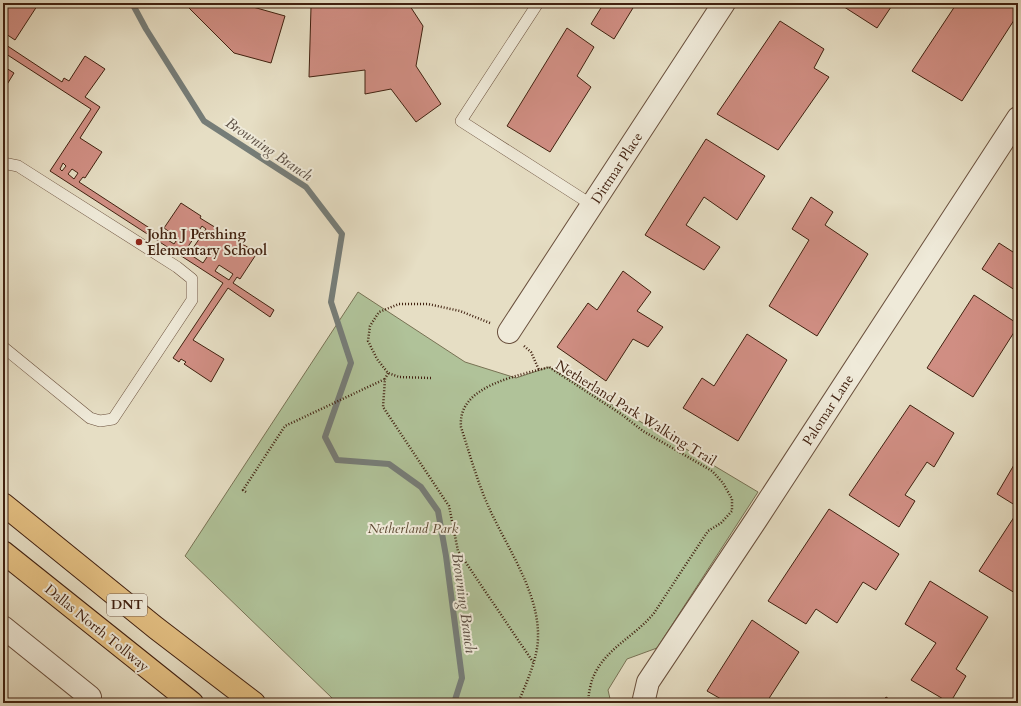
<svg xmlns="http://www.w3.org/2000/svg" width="1021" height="706" font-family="Cardo,serif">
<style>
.green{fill:#b0c299;stroke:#787254}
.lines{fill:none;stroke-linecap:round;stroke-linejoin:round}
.stream{stroke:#767d78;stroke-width:6}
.building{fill:#d08e83;stroke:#412110;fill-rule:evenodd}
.service-casing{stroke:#6a503d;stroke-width:12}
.minor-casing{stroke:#6a503d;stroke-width:24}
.motorway-casing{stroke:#412110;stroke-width:24}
.path{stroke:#412110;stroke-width:2.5;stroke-dasharray:1 2;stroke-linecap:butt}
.service{stroke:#efead9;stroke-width:11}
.minor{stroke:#efead9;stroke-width:22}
.motorway{stroke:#e3bf82;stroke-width:22}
.poi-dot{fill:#8f2418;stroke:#efead9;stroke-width:1.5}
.labels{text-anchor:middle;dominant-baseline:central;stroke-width:4;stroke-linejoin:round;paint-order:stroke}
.shield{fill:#efead9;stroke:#755d4c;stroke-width:1}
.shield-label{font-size:13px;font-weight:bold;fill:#412110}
.street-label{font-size:14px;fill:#412110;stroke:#efead9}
.poi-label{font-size:14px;font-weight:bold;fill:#412110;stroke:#efead9;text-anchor:start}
.park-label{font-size:14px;font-style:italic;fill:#5d4932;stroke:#efead9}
.water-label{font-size:15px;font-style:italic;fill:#5c4f44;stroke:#efead9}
</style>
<rect width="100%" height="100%" fill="#e6dec4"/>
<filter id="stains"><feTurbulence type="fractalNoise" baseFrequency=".005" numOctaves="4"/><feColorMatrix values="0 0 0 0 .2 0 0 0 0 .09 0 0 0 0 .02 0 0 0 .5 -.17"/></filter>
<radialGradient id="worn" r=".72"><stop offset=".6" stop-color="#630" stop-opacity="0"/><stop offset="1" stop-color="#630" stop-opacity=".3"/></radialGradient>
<path class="green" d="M358 292 465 362 516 378 549 367 758 492 657 648 627 659 608 690 611 703H338L332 698 185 556Z"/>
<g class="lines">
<path class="stream" d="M132 3 146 29 204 121 306 187 342 234 331 302 351 363 325 437 337 460 389 464 421 487 438 511 446 556 462 678 454 703"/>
</g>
<g class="building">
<path d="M3 3H39L15 40 3 32Z"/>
<path d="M184 3H249L253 7 285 16 271 63 234 53Z"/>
<path d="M349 3H408L423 26 416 66 441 104 416 122 391 89 365 94V70L309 77 311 7Z"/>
<path d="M453 3H461L457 7Z"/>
<path d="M604 3H636L614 39 591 24Z"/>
<path d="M838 3H891L893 4 877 28Z"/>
<path d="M957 3H1018V14L962 101 912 71Z"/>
<path d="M780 21 824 49 814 68 829 77 778 150 717 114Z"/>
<path d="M567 28 594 47 577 76 591 87 550 152 507 126Z"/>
<path d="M3 43 62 82 64 78 69 81 85 56 105 69 85 97 100 107 80 138 102 152 85 178 83 177 79 182 174 244 178 238 164 228 181 203 201 216 200 218 257 253 240 279 237 277 233 283 274 310 270 317 228 288 193 340 224 359 211 382 184 364 186 362 181 359 179 362 173 358 223 283 50 171 91 109 3 52ZM63 163 66 166 62 171 60 169ZM72 169 78 173 74 179 68 174ZM202 226 206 229 193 248 207 257 203 263 185 251ZM219 265 233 274 229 280 215 271Z"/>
<path d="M3 66 14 73 3 91Z"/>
<path d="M706 139 765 176 737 220 704 197 686 225 720 247 704 270 645 235Z"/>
<path d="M811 197 833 212 825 225 868 254 817 336 769 306 809 240 792 229Z"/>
<path d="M999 243 1013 252 1018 245V292L982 269Z"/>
<path d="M623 271 651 292 637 311 663 327 648 347 633 339 606 381 557 347 588 303 597 310Z"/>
<path d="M974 295 1018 324V326L973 397 927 368Z"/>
<path d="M747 334 787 360 738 441 683 408 702 378 714 386Z"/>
<path d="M910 405 954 433 934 467 927 462 905 495 915 501 899 527 849 495Z"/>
<path d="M1018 458V507L997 494Z"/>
<path d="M829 509 899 554 876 590 863 582 837 623 816 609 806 624 768 601Z"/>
<path d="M1018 511V588L1015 593 979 571Z"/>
<path d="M930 581 988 617 956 669 966 676 950 703 911 680 936 643 905 624Z"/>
<path d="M752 620 799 652 766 703H728L707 691Z"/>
<path d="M886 697 895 703H882Z"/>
</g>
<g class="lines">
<defs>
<g id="service">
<path d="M538 3 461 121 592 205"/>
<path d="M3 163 18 166 177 267 192 279V300L113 419 100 421 90 418 3 347"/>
</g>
<g id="minor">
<path d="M509 332 724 3"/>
<path d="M3 627 90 697 87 703"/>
<path d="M644 703V699L648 682 756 520 1018 118"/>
</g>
<g id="motorway">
<path d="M3 504 156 628 254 703"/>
<path d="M3 552 192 703"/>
</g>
</defs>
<use href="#service" class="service-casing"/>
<use href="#minor" class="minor-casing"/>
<use href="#motorway" class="motorway-casing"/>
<g class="path">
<path d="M524 346 531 352 539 370"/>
<path d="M388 373 385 379 383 407 449 506 458 551 533 662"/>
<path d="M431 378 399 377 388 373 377 359 368 341 370 326 379 312 399 304H428L460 311 490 323"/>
<path d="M246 492 243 490 285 426 385 379"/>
<path d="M518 703C526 684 538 658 538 637 539 593 508 549 490 510 478 484 470 455 461 427 457 385 519 376 549 367L621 414 643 431 712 471 723 483 732 499V511L721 523 708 531 654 613C633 639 597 652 590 688 589 693 588 697 589 703"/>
</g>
<use href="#service" class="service"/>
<use href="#minor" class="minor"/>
<use href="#motorway" class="motorway"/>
</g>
<circle class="poi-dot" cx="139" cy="242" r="4"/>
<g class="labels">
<rect class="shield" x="107" y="594" width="40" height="22" rx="3"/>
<g class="shield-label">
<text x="127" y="605">DNT</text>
</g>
<g class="street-label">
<text transform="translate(617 168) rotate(-57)">Dittmar Place</text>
<text transform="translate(828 410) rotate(-57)">Palomar Lane</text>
<text transform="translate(636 413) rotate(32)">Netherland Park Walking Trail</text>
<text transform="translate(97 628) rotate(39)">Dallas North Tollway</text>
</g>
<g class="poi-label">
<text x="147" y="234">John J Pershing<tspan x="147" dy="16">Elementary School</tspan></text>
</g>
<g class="park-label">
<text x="413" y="528">Netherland Park</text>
</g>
<g class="water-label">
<text transform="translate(269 149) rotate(34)">Browning Branch</text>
<text transform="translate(464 603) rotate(82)">Browning Branch</text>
</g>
</g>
<rect width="1021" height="706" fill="none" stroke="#e6dec4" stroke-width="16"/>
<rect x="4" y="4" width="1013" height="698" fill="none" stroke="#412110" stroke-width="2"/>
<rect x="8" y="8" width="1005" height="690" fill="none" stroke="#412110"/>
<rect width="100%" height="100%" filter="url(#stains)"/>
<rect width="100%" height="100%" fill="url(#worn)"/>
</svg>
